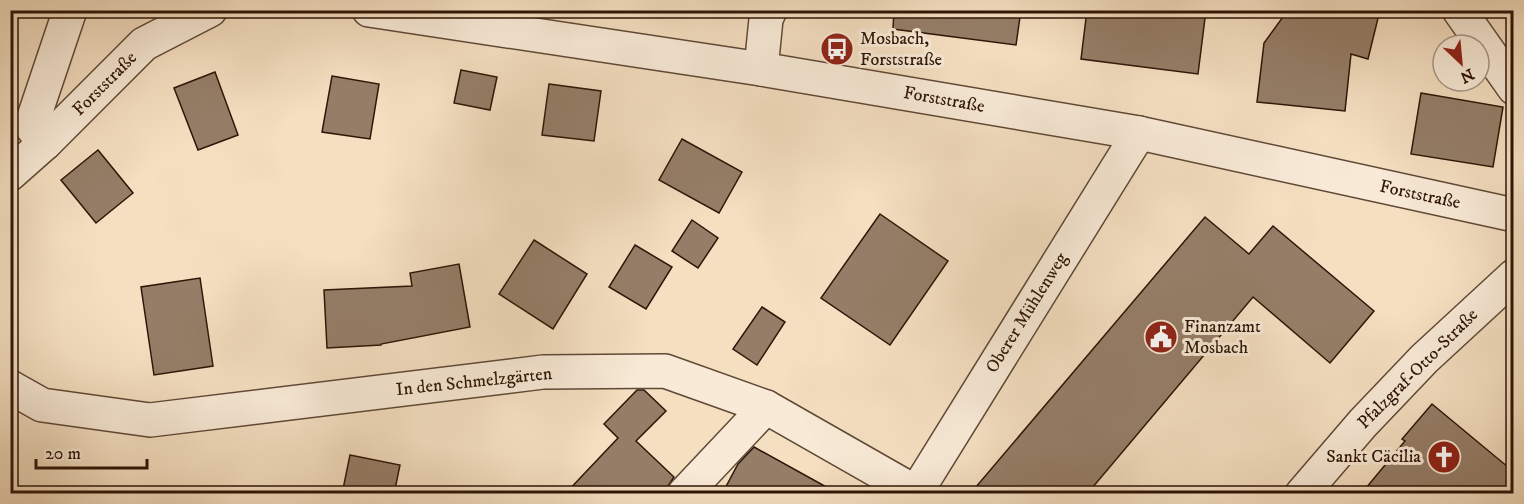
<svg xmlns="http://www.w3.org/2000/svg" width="1524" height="504" font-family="'IM FELL DW Pica',serif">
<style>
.building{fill:#957e68;stroke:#2e1507;stroke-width:1.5}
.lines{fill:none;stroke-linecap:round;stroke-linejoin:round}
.minor-casing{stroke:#604836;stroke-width:36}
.tertiary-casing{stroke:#604836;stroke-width:36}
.minor{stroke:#f8ead7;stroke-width:33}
.tertiary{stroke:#f8ead7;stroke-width:33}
.labels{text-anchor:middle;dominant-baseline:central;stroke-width:6;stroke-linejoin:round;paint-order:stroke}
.poi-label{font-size:18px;fill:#2e1507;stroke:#f8ead7;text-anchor:start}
.street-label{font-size:18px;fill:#2e1507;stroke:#f8ead7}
</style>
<rect width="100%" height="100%" fill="#f4dfc1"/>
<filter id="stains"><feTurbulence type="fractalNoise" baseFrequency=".00333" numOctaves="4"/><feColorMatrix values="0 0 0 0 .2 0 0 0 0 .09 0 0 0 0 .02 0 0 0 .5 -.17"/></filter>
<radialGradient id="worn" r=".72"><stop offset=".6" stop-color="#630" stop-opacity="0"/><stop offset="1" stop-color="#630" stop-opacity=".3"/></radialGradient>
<g class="building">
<path d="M894 10H1021L1016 45 893 29Z"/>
<path d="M1087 10H1206L1198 74 1081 59Z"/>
<path d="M1288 10H1380L1368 59 1351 54 1345 111 1257 102 1264 43Z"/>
<path d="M461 70 497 77 490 110 454 103Z"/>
<path d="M215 72 238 135 198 150 174 88Z"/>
<path d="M332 76 379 84 370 139 322 132Z"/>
<path d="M549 84 601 91 594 141 542 135Z"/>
<path d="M1421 93 1503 107 1493 167 1411 154Z"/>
<path d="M682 139 742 172 719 213 659 180Z"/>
<path d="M98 150 133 193 96 223 61 180Z"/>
<path d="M880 214 948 261 890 345 821 298Z"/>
<path d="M1205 217 1249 254 1273 226 1374 311 1330 363 1253 297 1087 494H970Z"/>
<path d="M692 220 718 238 698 268 672 251Z"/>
<path d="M534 240 587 274 553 329 499 294Z"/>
<path d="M635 245 672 267 646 309 609 287Z"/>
<path d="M459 264 470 327 381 344V345L327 348 324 290 412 286 410 273Z"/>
<path d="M200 278 213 366 154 375 141 287Z"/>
<path d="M762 307 785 322 757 365 733 349Z"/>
<path d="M637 390H644L666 411 636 441 674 477 666 489V494H565L618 438 604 424Z"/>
<path d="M1432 404 1514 472V477L1499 494H1361L1405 441 1402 439Z"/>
<path d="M754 447 839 494H722L738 464Z"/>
<path d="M350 455 400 465 394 494H342Z"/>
</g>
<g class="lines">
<defs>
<g id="minor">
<path d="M369 10 761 69 1139 133 1514 215"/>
<path d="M1459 10 1514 88"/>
<path d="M761 69 766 19 770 10"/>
<path d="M45 143 31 126 70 10"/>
<path d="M10 174 45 143 144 44 210 10"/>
<path d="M10 387 42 405 150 420 543 372 665 371 766 407 915 492"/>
<path d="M684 494 766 407"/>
<path d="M915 494 1139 133"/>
</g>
<path id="tertiary" d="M1302 494 1363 423 1424 359 1514 276"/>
</defs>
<use href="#minor" class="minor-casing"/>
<use href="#tertiary" class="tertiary-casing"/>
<use href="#minor" class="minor"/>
<use href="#tertiary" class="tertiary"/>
</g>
<defs>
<symbol id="bus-disc" viewBox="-11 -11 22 22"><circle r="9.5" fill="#8f2418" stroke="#f8ead7"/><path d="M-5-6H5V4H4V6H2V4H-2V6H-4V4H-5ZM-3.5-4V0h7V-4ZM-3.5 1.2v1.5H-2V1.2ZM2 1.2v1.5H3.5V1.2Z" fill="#fff"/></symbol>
<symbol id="civic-disc" viewBox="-11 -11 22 22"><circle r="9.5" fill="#8f2418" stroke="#f8ead7"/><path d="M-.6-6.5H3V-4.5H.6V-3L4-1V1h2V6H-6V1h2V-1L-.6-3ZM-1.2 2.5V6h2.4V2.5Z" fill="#fff"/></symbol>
<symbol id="church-disc" viewBox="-11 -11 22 22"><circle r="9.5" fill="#8f2418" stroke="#f8ead7"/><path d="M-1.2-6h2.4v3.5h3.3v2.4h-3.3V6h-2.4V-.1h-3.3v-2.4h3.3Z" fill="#fff"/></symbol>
</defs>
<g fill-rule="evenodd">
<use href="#bus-disc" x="818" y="30" width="38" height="38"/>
<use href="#civic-disc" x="1142" y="318" width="38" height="38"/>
<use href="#church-disc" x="1425" y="438" width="38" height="38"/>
</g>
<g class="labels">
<g class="poi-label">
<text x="860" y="39">Mosbach,<tspan x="860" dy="21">Forststraße</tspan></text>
<text x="1184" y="327">Finanzamt<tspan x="1184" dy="21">Mosbach</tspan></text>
<text x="1421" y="457" text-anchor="end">Sankt Cäcilia</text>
</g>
<g class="street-label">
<text transform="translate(105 84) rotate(-45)">Forststraße</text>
<text transform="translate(944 100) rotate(10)">Forststraße</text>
<text transform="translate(1420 195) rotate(12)">Forststraße</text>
<text transform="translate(1027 313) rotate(-58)">Oberer Mühlenweg</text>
<text transform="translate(1418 369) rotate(-45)">Pfalzgraf-Otto-Straße</text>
<text transform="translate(474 382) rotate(-6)">In den Schmelzgärten</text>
</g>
</g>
<rect width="1524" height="504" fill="none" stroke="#f4dfc1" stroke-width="36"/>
<rect x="12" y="12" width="1500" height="480" fill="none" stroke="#2e1507" stroke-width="3"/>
<rect x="18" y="18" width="1488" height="468" fill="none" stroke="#2e1507" stroke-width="1.5"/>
<g transform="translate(1461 63) rotate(154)"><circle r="28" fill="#f8ead7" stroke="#a79584" stroke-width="1.5"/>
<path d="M0-4.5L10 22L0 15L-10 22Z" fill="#8f2418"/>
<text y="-9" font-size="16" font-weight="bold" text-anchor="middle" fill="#2e1507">N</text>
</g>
<path d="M36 459v9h111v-9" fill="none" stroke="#2e1507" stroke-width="3"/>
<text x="45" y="459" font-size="18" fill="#2e1507" stroke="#f8ead7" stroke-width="4.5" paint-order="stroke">20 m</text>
<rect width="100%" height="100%" filter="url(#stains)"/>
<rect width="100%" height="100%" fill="url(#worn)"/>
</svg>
